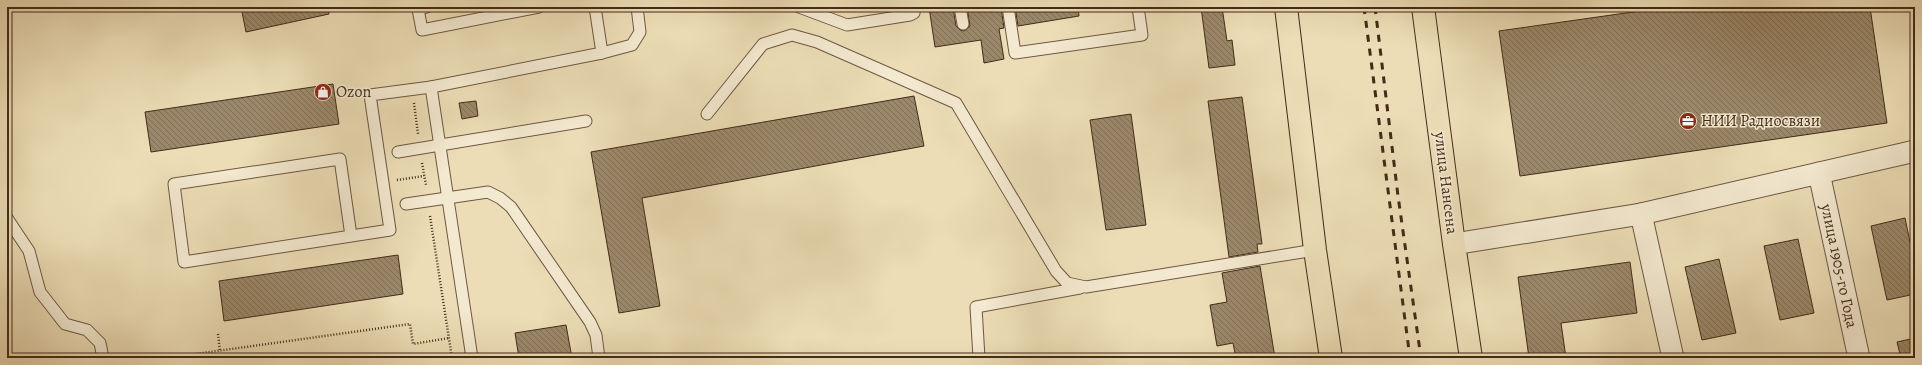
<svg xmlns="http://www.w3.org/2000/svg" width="1922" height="365" font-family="Alegreya,serif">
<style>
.building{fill:url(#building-back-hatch);stroke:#432b18}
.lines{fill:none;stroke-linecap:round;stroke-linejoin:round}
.service-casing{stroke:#6d5840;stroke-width:13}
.minor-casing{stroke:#6d5840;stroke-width:23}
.primary-casing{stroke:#432b18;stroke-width:24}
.path{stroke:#432b18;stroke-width:2.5;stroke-dasharray:1 2;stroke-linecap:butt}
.service{stroke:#f3e9d0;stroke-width:11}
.minor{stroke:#f3e9d0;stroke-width:21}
.primary{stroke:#ecddb6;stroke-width:22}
.rail{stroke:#432b18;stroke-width:3;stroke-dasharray:7 7;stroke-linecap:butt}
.labels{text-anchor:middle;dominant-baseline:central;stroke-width:3;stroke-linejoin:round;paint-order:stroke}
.poi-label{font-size:16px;fill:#432b18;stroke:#f3e9d0;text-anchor:start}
.street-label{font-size:16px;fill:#432b18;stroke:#f3e9d0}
</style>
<defs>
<pattern id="building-back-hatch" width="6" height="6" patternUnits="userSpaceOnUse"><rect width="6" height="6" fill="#9b886a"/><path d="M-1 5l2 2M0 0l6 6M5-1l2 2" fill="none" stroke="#806f56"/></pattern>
</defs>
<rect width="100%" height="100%" fill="#ecddb6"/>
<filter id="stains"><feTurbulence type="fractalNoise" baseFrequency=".005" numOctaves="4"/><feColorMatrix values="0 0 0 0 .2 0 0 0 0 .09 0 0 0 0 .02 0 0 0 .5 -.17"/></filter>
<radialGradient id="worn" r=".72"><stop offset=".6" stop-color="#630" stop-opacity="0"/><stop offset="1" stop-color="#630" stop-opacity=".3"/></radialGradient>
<g class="building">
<path d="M241 7H328L329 14 246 32Z"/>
<path d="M929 7H953L956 26 960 30 964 31 970 26 967 7H1001L1004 28 999 29 1004 59 984 63 981 40 935 47Z"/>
<path d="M1015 7H1078L1079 16 1018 26Z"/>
<path d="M1201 7H1222L1227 41 1232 40 1235 65 1209 68Z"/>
<path d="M1668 7H1870L1887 123 1520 176 1499 31Z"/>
<path d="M333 84 339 124 151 152 145 112Z"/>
<path d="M914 96 924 146 642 198 660 306 619 313 591 152Z"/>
<path d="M1242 97 1262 244H1257L1258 252 1229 257 1208 101Z"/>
<path d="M476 101 478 116 462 119 459 103Z"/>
<path d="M1131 114 1146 225 1106 230 1090 120Z"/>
<path d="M1905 218 1915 266V294L1887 300 1871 226Z"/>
<path d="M1798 239 1814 313 1780 320 1764 246Z"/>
<path d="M398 255 403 294 224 321 219 281Z"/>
<path d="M1719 259 1736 333 1702 340 1685 267Z"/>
<path d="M1630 262 1637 313 1561 323 1566 358H1529L1518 277Z"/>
<path d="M1260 266 1275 358H1236L1233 343 1217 346 1210 305 1227 302 1222 273Z"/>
<path d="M566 325 572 358H519L515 333Z"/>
<path d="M1915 338V358H1901L1897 342Z"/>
</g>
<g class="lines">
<defs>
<g id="service">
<path d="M427 7 418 9 422 30 539 7"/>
<path d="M799 7 847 25 910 15 914 13 915 7"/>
<path d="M960 7 963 24"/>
<path d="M1008 7 1015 53 1142 35 1138 7"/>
<path d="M602 53 632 45 640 32 637 7"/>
<path d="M707 114 763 44 792 35 817 42 956 103 1056 271 1067 283 1086 287 1315 250"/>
<path d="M398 152 586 121"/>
<path d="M406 204 488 192 500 198 511 207 590 322 596 335 599 358"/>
<path d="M7 218 29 251 40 292 65 324 87 330 100 343 103 358"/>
<path d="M351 236 340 159 174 184 184 262 390 230 370 95 431 87"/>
<path d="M472 358 431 87 602 53 595 7"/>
<path d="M979 358 976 307 1080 288"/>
</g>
<g id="minor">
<path d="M1819 173 1859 358"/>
<path d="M1641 214 1673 358"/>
<path d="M1454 244 1641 214 1915 151"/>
</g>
<g id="primary">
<path d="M1286 7 1315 250 1331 358"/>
<path d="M1423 7 1454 244 1471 358"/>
</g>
</defs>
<use href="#service" class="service-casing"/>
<use href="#minor" class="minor-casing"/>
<use href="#primary" class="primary-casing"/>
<g class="path">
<path d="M414 103 418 134"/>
<path d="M422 163 426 185"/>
<path d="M397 180 424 176"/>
<path d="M430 216 452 358"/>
<path d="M218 334 220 351"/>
<path d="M167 358 410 324 413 344 449 338"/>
</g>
<use href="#service" class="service"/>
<use href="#minor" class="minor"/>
<use href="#primary" class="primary"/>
<g class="rail">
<path d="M1364 7 1410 358"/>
<path d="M1375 7 1398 196 1421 358"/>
</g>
</g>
<defs>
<symbol id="shop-disc" viewBox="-11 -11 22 22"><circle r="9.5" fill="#8f2418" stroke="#f3e9d0"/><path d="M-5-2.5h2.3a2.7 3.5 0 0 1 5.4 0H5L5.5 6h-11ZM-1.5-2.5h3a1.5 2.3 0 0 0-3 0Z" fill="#fff"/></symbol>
<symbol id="office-disc" viewBox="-11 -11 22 22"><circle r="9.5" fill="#8f2418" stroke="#f3e9d0"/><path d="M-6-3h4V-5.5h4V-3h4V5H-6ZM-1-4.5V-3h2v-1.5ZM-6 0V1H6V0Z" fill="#fff"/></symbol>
</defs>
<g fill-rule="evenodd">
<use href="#shop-disc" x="313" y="82" width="20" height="20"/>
<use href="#office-disc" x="1678" y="111" width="20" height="20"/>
</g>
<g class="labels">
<g class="poi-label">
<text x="336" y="92">Ozon</text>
<text x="1701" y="121">НИИ Радиосвязи</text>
</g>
<g class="street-label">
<text transform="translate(1446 183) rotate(83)">улица Нансена</text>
<text transform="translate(1839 266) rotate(78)">улица 1905-го Года</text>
</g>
</g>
<rect width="1922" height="365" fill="none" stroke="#ecddb6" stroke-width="24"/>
<rect x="8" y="8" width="1906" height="349" fill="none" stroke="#432b18" stroke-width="2"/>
<rect x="12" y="12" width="1898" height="341" fill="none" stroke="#432b18"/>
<rect width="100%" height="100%" filter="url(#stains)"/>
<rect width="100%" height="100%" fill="url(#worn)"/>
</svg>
